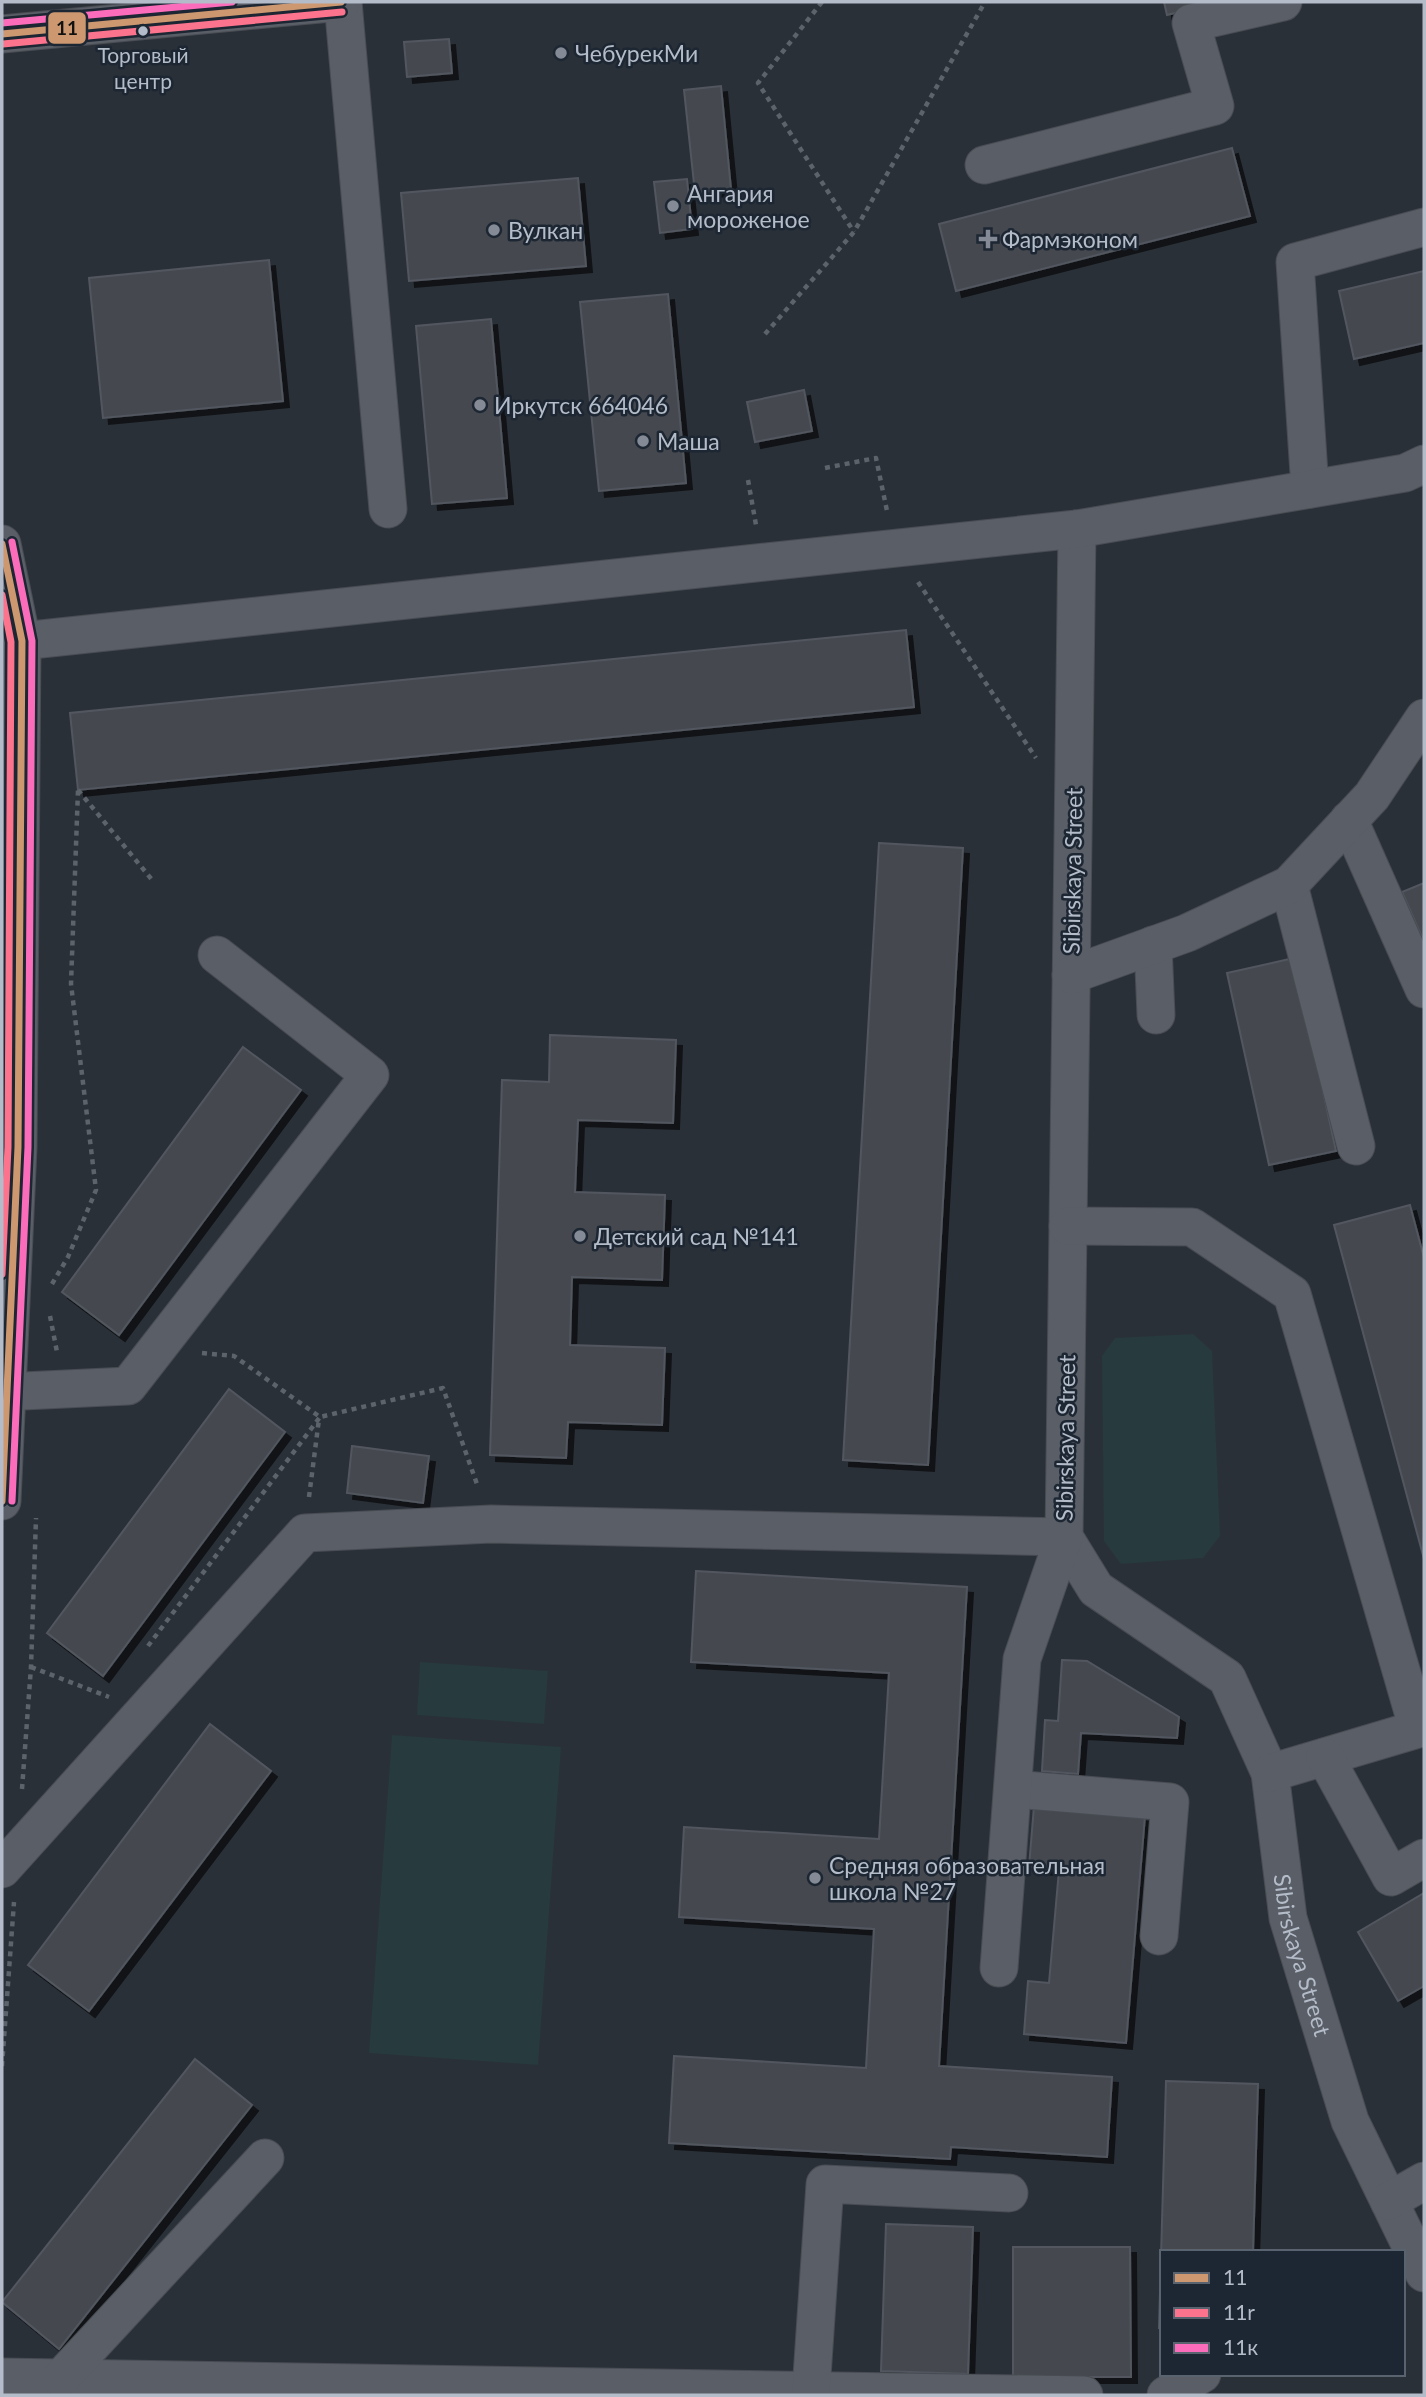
<svg xmlns="http://www.w3.org/2000/svg" width="1426" height="2397" font-family="Lato,sans-serif">
<style>
.pitch{fill:#273a3e}
.building{fill:#444950;stroke:#52575f;stroke-width:2;filter:url(#shadow)}
.lines{fill:none;stroke-linecap:round;stroke-linejoin:round}
.minor-casing{stroke:#484c53;stroke-width:39}
.path{stroke:#5d636a;stroke-width:4.5;stroke-dasharray:5 5;stroke-linecap:butt}
.minor{stroke:#5a5e66;stroke-width:37}
.bus-1-casing{stroke:#1d2633;stroke-width:12}
.bus-2-casing{stroke:#1d2633;stroke-width:12}
.bus-3-casing{stroke:#1d2633;stroke-width:12}
.bus-1{stroke:#cd976f;stroke-width:7}
.bus-2{stroke:#fc738d;stroke-width:7}
.bus-3{stroke:#fb6dba;stroke-width:7}
.bus-dot{fill:#b4bcc9;stroke:#1d2633;stroke-width:2.5}
.poi-dot{fill:#848b96;stroke:#1d2633;stroke-width:2.5}
.labels{text-anchor:middle;dominant-baseline:central;stroke-width:5;stroke-linejoin:round;paint-order:stroke}
.bus-label{font-size:21px;fill:#b4bcc9;stroke:#1d2633}
.poi-label{font-size:23px;fill:#b4bcc9;stroke:#1d2633;text-anchor:start}
.street-label{font-size:23px;fill:#b4bcc9;stroke:#1d2633}
.line-badge{stroke:#1d2633;stroke-width:2.5}
.pale-badge-label{font-size:19px;text-anchor:middle;font-weight:bold;fill:#111}
</style>
<defs>
<filter id="shadow"><feDropShadow dx="6" dy="6" stdDeviation="0" flood-color="#0009"/></filter>
</defs>
<rect width="100%" height="100%" fill="#2a3038"/>
<g class="pitch">
<path d="M1193 1334 1212 1351 1220 1536 1203 1558 1121 1564 1104 1541 1102 1356 1115 1338Z"/>
<path d="M420 1662 548 1671 544 1724 417 1715Z"/>
<path d="M392 1735 561 1747 538 2065 369 2053Z"/>
</g>
<g class="building">
<path d="M1164 2H1220L1167 15Z"/>
<path d="M449 39 452 73 407 77 404 42Z"/>
<path d="M721 86 731 189 695 193 684 90Z"/>
<path d="M1232 148 1250 216 956 291 939 224Z"/>
<path d="M578 178 586 266 409 281 401 193Z"/>
<path d="M687 179 692 229 660 233 654 182Z"/>
<path d="M269 260 283 401 103 418 89 278Z"/>
<path d="M1424 271V343L1354 359 1339 291Z"/>
<path d="M668 294 686 483 599 491 580 302Z"/>
<path d="M491 319 507 498 432 504 416 326Z"/>
<path d="M804 390 812 431 755 442 747 402Z"/>
<path d="M906 630 914 707 78 790 70 713Z"/>
<path d="M879 843 963 848 928 1465 843 1460Z"/>
<path d="M1424 883V942L1402 892Z"/>
<path d="M1294 958 1336 1151 1269 1165 1227 973Z"/>
<path d="M550 1035 676 1040 673 1123 578 1120 575 1192 665 1195 662 1280 572 1277 570 1345 665 1348 662 1425 568 1422 566 1458 490 1455 502 1080 549 1082Z"/>
<path d="M243 1047 301 1090 119 1335 62 1292Z"/>
<path d="M1410 1205 1424 1258V1559L1334 1225Z"/>
<path d="M229 1389 285 1432 103 1676 47 1633Z"/>
<path d="M352 1446 429 1456 423 1503 347 1493Z"/>
<path d="M696 1571 967 1587 939 2066 1112 2077 1107 2157 951 2147 950 2159 669 2143 674 2056 866 2068 874 1929 679 1917 684 1827 879 1839 889 1673 691 1662Z"/>
<path d="M1062 1660 1087 1661 1179 1717 1177 1738 1081 1733 1078 1774 1042 1771 1045 1720 1058 1721Z"/>
<path d="M210 1724 271 1771 89 2011 28 1965Z"/>
<path d="M1034 1806 1145 1816 1126 2043 1024 2034 1028 1981 1049 1983 1059 1870 1029 1867Z"/>
<path d="M1424 1893V1986L1398 2001 1358 1932Z"/>
<path d="M195 2059 252 2105 59 2349 2 2302Z"/>
<path d="M1166 2081 1258 2084 1253 2252H1162V2328H1159Z"/>
<path d="M886 2224 973 2227 968 2374 881 2371Z"/>
<path d="M1013 2247H1130L1131 2377H1013Z"/>
</g>
<g class="lines">
<defs>
<g id="minor">
<path d="M343 2 388 509"/>
<path d="M2 34 341 2"/>
<path d="M984 165 1215 106 1191 23 1283 2"/>
<path d="M1310 489 1295 262 1424 227"/>
<path id="s1" d="M1077 529 1064 1537 1096 1589 1227 1678 1270 1773 1288 1918 1350 2121 1424 2273"/>
<path d="M2 544 22 641 18 1147 2 1501"/>
<path d="M22 641 1077 529 1405 473 1424 464"/>
<path d="M1349 820 1424 989"/>
<path d="M1289 885 1356 1146"/>
<path d="M1153 945 1156 1015"/>
<path d="M1071 975 1187 933 1289 885 1372 796 1424 718"/>
<path d="M1068 1226 1192 1227 1292 1294 1418 1729 1270 1773"/>
<path d="M2 1392 128 1386 370 1075 217 955"/>
<path d="M1325 1757 1391 1877 1424 1858"/>
<path d="M1013 1789 1170 1802 1159 1936"/>
<path d="M2 1869 305 1533 491 1524 1064 1537 1022 1659 999 1968"/>
<path d="M1389 2201 1424 2181"/>
<path d="M2 2377 1084 2395"/>
<path d="M61 2378 265 2158"/>
<path d="M811 2391 825 2184 1009 2193"/>
<path d="M1166 2395 1202 2374"/>
</g>
</defs>
<use href="#minor" class="minor-casing"/>
<g class="path">
<path d="M822 2 758 83 854 232"/>
<path d="M765 334 854 232 985 2"/>
<path d="M825 468 876 458 887 511"/>
<path d="M748 480 756 525"/>
<path d="M918 582 1036 758"/>
<path d="M78 790 153 881"/>
<path d="M52 1284 68 1257 96 1190 71 984 78 790"/>
<path d="M50 1316 57 1352"/>
<path d="M202 1353 234 1356 320 1417 443 1388 478 1487"/>
<path d="M309 1497 319 1419"/>
<path d="M148 1646 320 1417"/>
<path d="M31 1667 109 1697"/>
<path d="M22 1789 31 1667 36 1518"/>
<path d="M2 2066 14 1902"/>
</g>
<use href="#minor" class="minor"/>
<defs>
<g id="bus-1">
<path d="M2 34 341 2"/>
<path d="M2 544 22 641 18 1147 2 1501"/>
</g>
<g id="bus-2">
<path d="M3 44 342 12"/>
<path d="M2 595 11 642 8 1147 2 1274"/>
</g>
<g id="bus-3">
<path d="M2 23 232 2"/>
<path d="M12 542 32 641 28 1147 12 1501"/>
</g>
</defs>
<use href="#bus-1" class="bus-1-casing"/>
<use href="#bus-2" class="bus-2-casing"/>
<use href="#bus-3" class="bus-3-casing"/>
<use href="#bus-1" class="bus-1"/>
<use href="#bus-2" class="bus-2"/>
<use href="#bus-3" class="bus-3"/>
</g>
<circle class="bus-dot" cx="143" cy="31" r="6"/>
<g class="poi-dot">
<circle cx="561" cy="53" r="7"/>
<circle cx="673" cy="206" r="7"/>
<circle cx="494" cy="230" r="7"/>
<path d="M984.5 228.5h7v7h7v7h-7v7h-7v-7h-7v-7h7z"/>
<circle cx="480" cy="405" r="7"/>
<circle cx="643" cy="441" r="7"/>
<circle cx="580" cy="1236" r="7"/>
<circle cx="815" cy="1878" r="7"/>
</g>
<g class="labels">
<g class="bus-label">
<text x="143" y="54">Торговый<tspan x="143" dy="26">центр</tspan></text>
</g>
<g class="poi-label">
<text x="575" y="53">ЧебурекМи</text>
<text x="687" y="193">Ангария<tspan x="687" dy="26">мороженое</tspan></text>
<text x="508" y="230">Вулкан</text>
<text x="1002" y="239">Фармэконом</text>
<text x="494" y="405">Иркутск 664046</text>
<text x="657" y="441">Маша</text>
<text x="594" y="1236">Детский сад №141</text>
<text x="829" y="1865">Средняя образовательная<tspan x="829" dy="26">школа №27</tspan></text>
</g>
<g class="street-label">
<text transform="translate(1072 871) rotate(-89)">Sibirskaya Street</text>
<text transform="translate(1065 1438) rotate(-89)">Sibirskaya Street</text>
<text stroke="none"><textPath href="#s1" startOffset="1517">Sibirskaya Street</textPath></text>
</g>
</g>
<rect class="line-badge" x="47" y="11" width="40" height="34" rx="7" fill="#cd976f"/>
<g class="pale-badge-label">
<text x="67" y="35">11</text>
</g>
<rect width="1426" height="2397" fill="none" stroke="#b4bcc9" stroke-width="7"/>
<rect x="1160" y="2250" width="245" height="126" fill="#1d2633" stroke="#59626f" stroke-width="2"/>
<rect x="1174" y="2273" width="35" height="10" fill="#cd976f" stroke="#59626f" stroke-width="2"/>
<text x="1223" y="2285" font-size="21" fill="#b4bcc9">11</text>
<rect x="1174" y="2308" width="35" height="10" fill="#fc738d" stroke="#59626f" stroke-width="2"/>
<text x="1223" y="2320" font-size="21" fill="#b4bcc9">11r</text>
<rect x="1174" y="2343" width="35" height="10" fill="#fb6dba" stroke="#59626f" stroke-width="2"/>
<text x="1223" y="2355" font-size="21" fill="#b4bcc9">11к</text>
</svg>
